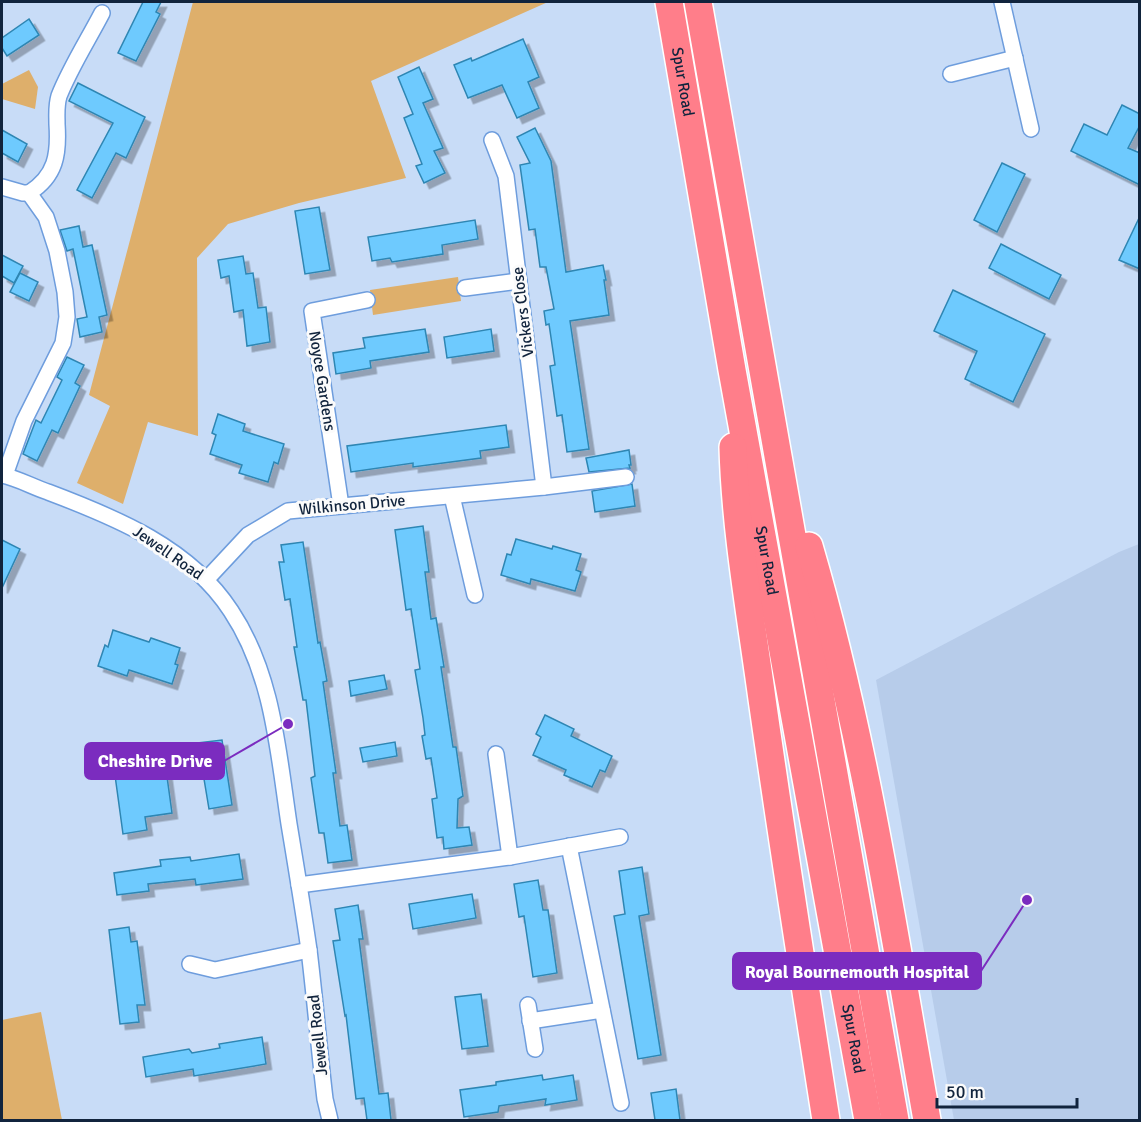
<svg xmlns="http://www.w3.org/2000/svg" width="1141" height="1122" font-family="Signika,sans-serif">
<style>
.built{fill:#b7ccea}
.green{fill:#deaf6b}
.building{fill:#6ecafe;stroke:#2e86b3;stroke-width:1.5;filter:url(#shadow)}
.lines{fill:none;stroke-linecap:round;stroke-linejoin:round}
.street-casing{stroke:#6e9ddd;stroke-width:18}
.highway-casing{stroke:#fff;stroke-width:30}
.street{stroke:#fff;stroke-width:15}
.highway{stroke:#ff7e8a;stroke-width:27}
.labels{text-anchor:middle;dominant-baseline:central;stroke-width:6;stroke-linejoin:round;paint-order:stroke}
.street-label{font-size:16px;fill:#11243d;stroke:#fbfbfb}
.leader{fill:none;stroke:#7b2cbf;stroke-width:2}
.callout-dot{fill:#7b2cbf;stroke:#fbfbfb;stroke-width:2}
.callout{fill:#7b2cbf;stroke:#7b2cbf;stroke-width:2}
.callout-label{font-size:18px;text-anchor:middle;font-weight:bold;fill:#fff}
</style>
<defs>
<filter id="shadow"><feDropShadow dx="5.5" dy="5.5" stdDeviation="0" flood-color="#0004"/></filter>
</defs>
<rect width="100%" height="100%" fill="#c8dcf7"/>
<path class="built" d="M1139 544V1120H954L876 680 1119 552Z"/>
<g class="green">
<path d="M193 2H548L371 81 406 178 299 203 228 224 197 258 198 436 148 422 123 504 77 483 110 406 89 395Z"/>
<path d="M29 70 38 87 35 109 2 99V84Z"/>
<path d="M458 277 461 301 373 315 370 290Z"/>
<path d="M41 1012 62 1120H2V1020Z"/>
</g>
<g class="building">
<path d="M143 2H161L156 12 160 14 136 61 118 53Z"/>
<path d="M29 19 39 35 7 56 2 48V38Z"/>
<path d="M523 39 539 77 528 82 539 108 517 118 502 85 468 98 454 65 471 58 472 61Z"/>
<path d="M419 67 433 99 423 103 443 148 434 151 445 173 424 183 416 166 422 164 404 118 413 114 398 77Z"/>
<path d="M78 83 145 117 126 158 116 153 92 198 77 190 113 123 69 101Z"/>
<path d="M1122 105 1140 114V125L1128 148 1140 153V185L1071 151 1084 124 1107 135Z"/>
<path d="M535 128 551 161 566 272 603 265 606 280H604L609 315 570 321 589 449 567 452 562 415 557 416 550 366 555 365 549 324 546 325 544 311 554 309 546 267H540L535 229 529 230 520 165 530 163 517 137Z"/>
<path d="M2 130 27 144 18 162 2 153Z"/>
<path d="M1002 163 1025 174 997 232 974 220Z"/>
<path d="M319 207 330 270 305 274 295 211Z"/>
<path d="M1140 216V269L1119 260Z"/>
<path d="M475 220 478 239 442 245 443 254 392 262 390 258 372 261 368 237Z"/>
<path d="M79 226 83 247 92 245 107 315 99 317 102 332 80 337 77 319 87 317 73 249 67 251 60 230Z"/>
<path d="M1001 244 1061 275 1049 299 989 268Z"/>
<path d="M2 255 23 266 14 283 2 276Z"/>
<path d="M243 256 246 274 253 273 258 308 266 307 270 342 247 346 243 310 234 312 229 276 221 278 218 260Z"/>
<path d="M20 273 38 282 29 301 10 292Z"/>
<path d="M953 290 1045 334 1013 402 965 379 977 351 934 331Z"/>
<path d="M425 329 429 352 370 361 371 368 336 374 333 353 365 348 363 338Z"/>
<path d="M491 329 494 351 447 358 444 337Z"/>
<path d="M67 357 84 365 75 383 80 386 58 433 52 430 37 461 23 454 36 420 41 423 62 380 57 377Z"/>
<path d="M218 414 245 424 243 431 284 444 278 464 274 462 268 482 239 473 242 465 210 454 216 435 212 433Z"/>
<path d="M506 425 509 447 480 451 481 458 413 467V463L351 472 347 446Z"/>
<path d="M629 450 631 465H629L630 468 589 472 586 458Z"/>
<path d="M632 484 635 506 595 512 592 491Z"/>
<path d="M423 526 429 572H425L431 619 436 618 444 667H441L453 747H456L463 796 458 799 457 828 469 827 472 845 444 849 443 837 437 838 432 799 437 798 431 758 426 759 422 736 425 735 423 718 415 670 420 669 411 609 406 610 395 530Z"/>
<path d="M516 539 552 549 553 546 581 554 576 570 581 572 575 591 531 579 530 584 501 575 507 554 511 555Z"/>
<path d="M2 540 20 549 2 588Z"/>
<path d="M303 542 318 643 320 642 327 681 323 682 336 773H333L340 826 347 825 352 860 328 863 324 833H319L311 778 315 776 306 700H303L294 647H297L290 599 285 600 279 562H284L281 545Z"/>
<path d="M113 630 149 642 151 638 180 648 175 664 178 665 172 684 129 670 127 676 98 666 105 645 108 647Z"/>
<path d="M384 675 387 689 351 696 349 681Z"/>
<path d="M545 715 574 729 571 736 612 756 605 772 600 770 592 787 564 775 566 770 533 755 541 737 536 734Z"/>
<path d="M222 740 232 805 209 809 198 743Z"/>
<path d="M395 742 397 756 363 762 360 748Z"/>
<path d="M164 755 172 813 145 817 147 830 123 834 114 768 150 763V758Z"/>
<path d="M239 854 243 879 196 885 195 879 148 884 149 891 117 895 114 873 161 866 160 860 190 857 191 861Z"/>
<path d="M642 867 649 914 639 916 661 1055 638 1059 614 916 625 914 619 871Z"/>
<path d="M538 880 543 910H548L557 973 533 977 524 916 519 917 514 884Z"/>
<path d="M472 894 476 918 413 929 409 904Z"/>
<path d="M358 905 363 939H359L379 1094 388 1093 391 1120H367L364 1098 356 1099 346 1015 345 1016 333 941 340 940 335 909Z"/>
<path d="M129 927 131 942 137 941 145 1005H137L139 1022 120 1024 109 930Z"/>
<path d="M481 994 488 1046 462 1049 455 997Z"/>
<path d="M262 1037 266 1064 194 1076 193 1069 146 1077 143 1057 189 1049 192 1053 220 1048 219 1044Z"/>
<path d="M542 1075 543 1080 573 1075 577 1100 545 1105 546 1099 499 1106 498 1112 464 1117 460 1090 496 1085V1082Z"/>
<path d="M676 1089 680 1120H655L651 1093Z"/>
</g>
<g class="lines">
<defs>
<g id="street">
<path d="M1002 2 1031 129"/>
<path d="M951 74 1015 58"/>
<path d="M492 140 506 176 544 487"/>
<path d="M2 187 23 193H29"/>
<path d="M465 288 519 281"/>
<path d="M2 475C17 478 33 487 48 492 117 518 190 548 231 611 273 674 278 751 289 824 296 866 303 908 309 950 315 999 319 1049 325 1099L330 1120"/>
<path d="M5 475 24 421 63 343 67 317 65 292 57 251 46 217 29 193C56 176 59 154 57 124 57 114 56 106 59 96 70 68 88 40 102 13"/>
<path d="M452 496 475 595"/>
<path d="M341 506 312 311 367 300"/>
<path d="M206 580 248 535 288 511 544 487 626 477"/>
<path d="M496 754 510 857"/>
<path d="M569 846 621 1103"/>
<path d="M299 885 510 857 620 837"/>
<path d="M190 964 215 970 309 950"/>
<path d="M528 1005 535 1049"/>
<path d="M530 1021 602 1010"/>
</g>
<g id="highway">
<path id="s1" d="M669 2 732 370 868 1120"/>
<path d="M698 2 895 1120"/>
<path d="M733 447C735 529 751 618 762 699 782 840 804 980 826 1120"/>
<path d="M809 546C864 734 893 928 927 1120"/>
</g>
</defs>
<use href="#street" class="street-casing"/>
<use href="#highway" class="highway-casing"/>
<use href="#street" class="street"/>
<use href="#highway" class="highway"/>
</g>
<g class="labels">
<g class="street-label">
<text stroke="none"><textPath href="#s1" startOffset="81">Spur Road</textPath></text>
<text transform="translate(523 312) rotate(-97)">Vickers Close</text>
<text transform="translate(322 381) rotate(81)">Noyce Gardens</text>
<text transform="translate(352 505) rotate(-5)">Wilkinson Drive</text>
<text transform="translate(168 553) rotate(35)">Jewell Road</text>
<text stroke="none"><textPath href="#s1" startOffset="567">Spur Road</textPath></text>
<text transform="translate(318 1035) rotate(-96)">Jewell Road</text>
<text stroke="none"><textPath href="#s1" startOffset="1053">Spur Road</textPath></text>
</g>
</g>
<path class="leader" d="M288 724L224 761M1027 900L981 971"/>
<g class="callout-dot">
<circle cx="288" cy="724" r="6"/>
<circle cx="1027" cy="900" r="6"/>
</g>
<g class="callout">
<rect x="85" y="743" width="139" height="36" rx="6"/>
<rect x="733" y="953" width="248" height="36" rx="6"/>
</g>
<g class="callout-label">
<text x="155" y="767">Cheshire Drive</text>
<text x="857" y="978">Royal Bournemouth Hospital</text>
</g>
<rect width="1141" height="1122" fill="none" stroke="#11243d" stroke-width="6"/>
<path d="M937 1098v9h140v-9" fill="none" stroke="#11243d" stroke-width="3"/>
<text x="946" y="1098" font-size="18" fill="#11243d" stroke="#fbfbfb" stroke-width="4.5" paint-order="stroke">50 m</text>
</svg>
